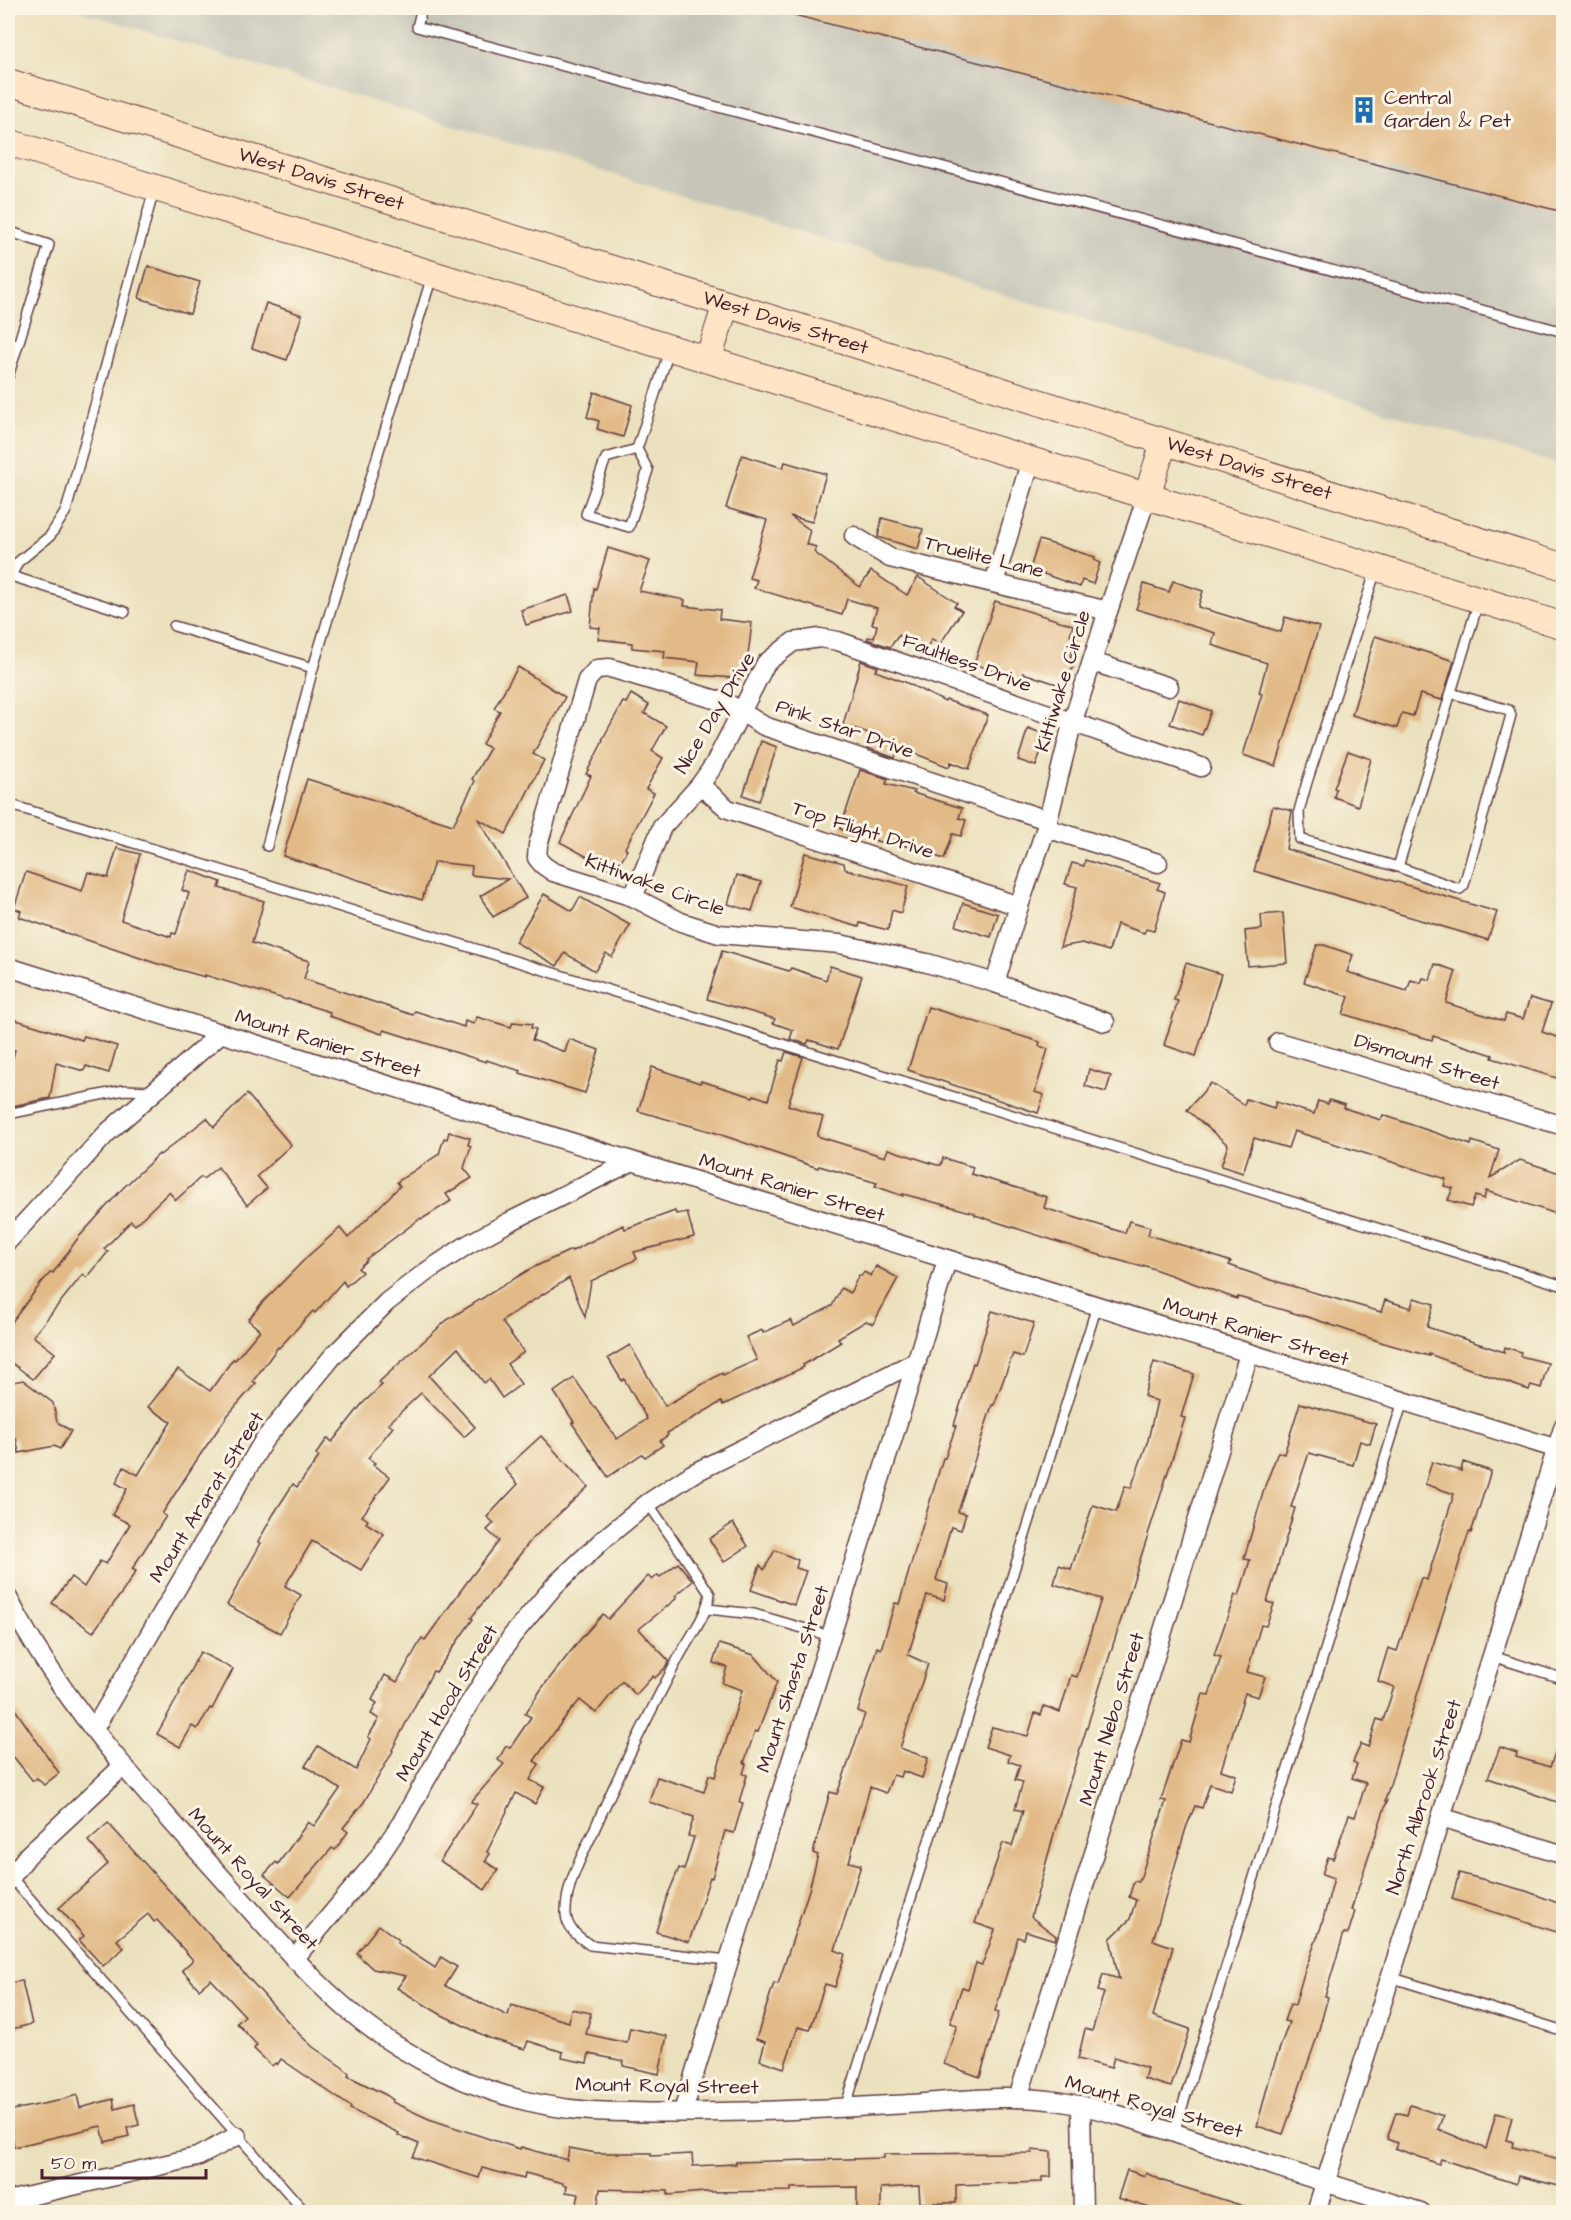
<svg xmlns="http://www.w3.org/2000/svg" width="1571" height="2220" font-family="'Architects Daughter',sans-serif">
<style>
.industrial{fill:#c6c5b8}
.building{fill:#e2ba87}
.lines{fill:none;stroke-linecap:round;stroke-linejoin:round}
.service-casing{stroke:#623c41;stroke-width:12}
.minor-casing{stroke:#623c41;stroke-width:21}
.secondary-casing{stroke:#623c41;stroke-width:28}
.service{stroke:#fff;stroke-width:9}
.minor{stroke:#fff;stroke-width:18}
.secondary{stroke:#ffe4c6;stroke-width:26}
.labels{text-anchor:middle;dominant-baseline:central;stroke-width:6;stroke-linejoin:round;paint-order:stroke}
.poi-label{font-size:20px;fill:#4a1f2b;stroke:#fcf5e5;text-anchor:start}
.street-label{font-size:20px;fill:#4a1f2b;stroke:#fcf5e5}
</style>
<rect width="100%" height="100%" fill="#fcf5e5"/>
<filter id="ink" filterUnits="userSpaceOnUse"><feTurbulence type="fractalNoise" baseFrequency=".0167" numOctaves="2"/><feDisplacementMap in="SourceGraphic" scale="12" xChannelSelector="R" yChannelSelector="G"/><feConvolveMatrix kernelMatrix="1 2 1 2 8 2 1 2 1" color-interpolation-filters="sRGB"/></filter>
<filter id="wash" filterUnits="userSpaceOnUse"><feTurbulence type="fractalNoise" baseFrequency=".008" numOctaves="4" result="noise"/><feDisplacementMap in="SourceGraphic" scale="24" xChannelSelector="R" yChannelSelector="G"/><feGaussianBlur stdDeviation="1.35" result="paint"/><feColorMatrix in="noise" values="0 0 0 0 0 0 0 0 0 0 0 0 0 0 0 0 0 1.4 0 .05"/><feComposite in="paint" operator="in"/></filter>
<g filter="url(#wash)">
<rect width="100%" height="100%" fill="#ebe1be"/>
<path class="industrial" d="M70 8H1563V466Z"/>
<g id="blocks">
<g class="building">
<path d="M790 8H1563V212L790 14Z"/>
<path d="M148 266 200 282 190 314 139 298Z"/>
<path d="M266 303 302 315 287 360 252 348Z"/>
<path d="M594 392 632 405 623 437 597 429 599 421 587 417Z"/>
<path d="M742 455 783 468 785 462 826 474 812 522 790 516 810 530 806 544 816 547 814 552 860 587 871 571 907 595 918 577 957 603 954 606 962 611 940 644 932 639 924 651 899 635 890 647 867 639 868 637 874 638 877 625 872 624 877 608 847 599 842 615 754 588 757 580 749 578 767 520 726 508Z"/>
<path d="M882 518 923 529 918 549 878 537Z"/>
<path d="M1039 540 1095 557 1094 560 1100 563 1093 584 1082 580 1080 587 1030 569Z"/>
<path d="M608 548 650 561 639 591 685 600 684 606 720 610 719 619 752 623 745 679 697 675 699 662 664 658 665 651 632 648V643L598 639 600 628 590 627 594 588 596 589Z"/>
<path d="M1173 581 1203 591 1198 607 1281 632 1285 617 1319 627 1276 766 1243 755 1262 694 1259 693 1267 663 1212 645 1215 633 1136 609 1144 584 1169 592Z"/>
<path d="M568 595 573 611 526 625 521 610Z"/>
<path d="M995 601 1073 625 1070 635 1077 637 1069 661 1074 663 1066 687 1023 673 1021 680 974 664Z"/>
<path d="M1375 636 1454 661 1442 700 1420 694 1413 716 1402 713 1397 728 1352 715Z"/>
<path d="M861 661 878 667 875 671 905 682 945 702 946 700 988 715 969 769 951 762 949 767 906 750 898 749 895 758 867 748 872 734 843 725Z"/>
<path d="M518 667 565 697 533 754 544 760 506 834 478 819 526 898 493 917 480 896 508 879 471 875 472 866 434 862 422 900 283 856 307 779 453 825 475 781 472 779 490 748 482 744 500 711 494 708Z"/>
<path d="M631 694 649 705 644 713 666 726 652 751 663 758 646 789 654 793 625 848 627 850 615 872 560 842 591 776 586 774 603 741 602 740 623 702 626 703Z"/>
<path d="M1179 699 1211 711 1202 735 1170 724Z"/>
<path d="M1028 728 1046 735 1036 766 1018 760Z"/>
<path d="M761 741 777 747 759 801 743 795Z"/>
<path d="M1348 751 1371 759 1358 806 1334 797 1336 789 1334 788Z"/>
<path d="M860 770 888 779 886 784 914 791 913 793 962 808 959 818 966 820 961 836 953 834 944 859 885 839 883 843 840 829Z"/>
<path d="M1273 806 1292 811 1286 849 1497 912 1488 940 1254 871Z"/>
<path d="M117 848 140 854 121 920 171 937 172 933 176 934 189 893 182 890 189 870 221 882 219 888 264 901 252 943 309 961 304 979 413 1015 415 1011 464 1027 465 1021 474 1024 477 1017 511 1027 513 1022 532 1024 531 1028 536 1029 532 1040 565 1052 569 1039 599 1050 585 1093 520 1073 521 1071 486 1060V1062L384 1030 382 1034 329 1016 330 1012 288 999 287 1000 205 975V977L155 963 19 917 21 911 14 908 26 872 82 891 88 872 108 878Z"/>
<path d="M805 853 844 863 845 869 908 886 901 913 892 910 888 930 860 923 859 927 790 907Z"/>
<path d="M1085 860 1160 883 1157 889 1165 892 1154 931 1146 929 1144 933 1117 924 1109 951 1082 943 1060 947 1077 887 1065 884 1072 863 1084 866Z"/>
<path d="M737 875 761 882 752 911 728 904Z"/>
<path d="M544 894 572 911 580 897 630 925 612 957 606 953 595 971 565 953 557 966 515 942Z"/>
<path d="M963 903 998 914 991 937 956 926Z"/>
<path d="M1283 913 1287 963 1248 966 1245 931 1262 929 1261 915Z"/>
<path d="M1317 945H1324L1353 955 1347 972 1407 991 1411 980 1421 983 1423 978 1430 980 1435 964 1456 971 1446 1003 1504 1021 1506 1014 1523 1019 1530 998 1551 1004 1542 1032 1563 1039V1080L1492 1058 1493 1055 1433 1036 1432 1040 1343 1014 1349 997 1304 982Z"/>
<path d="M722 951 789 971 791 968 826 980 830 966 862 976 838 1049 809 1040 807 1044 790 1039 793 1030 773 1023 775 1019 707 999Z"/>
<path d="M1186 963 1221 974 1196 1056 1164 1045 1178 1001 1174 1000Z"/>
<path d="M928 1007 1040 1042 1039 1046 1048 1049 1035 1092 1044 1095 1038 1113 908 1070Z"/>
<path d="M13 1019 82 1040 84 1036 117 1046 109 1073 86 1066 84 1071 56 1063 50 1098 8 1107V1079L15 1050 8 1047V1034Z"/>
<path d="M786 1052 803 1057 788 1105 823 1117 817 1136 885 1157 888 1149 937 1165H941L943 1158 973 1167 971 1174 1047 1197 1044 1208 1125 1233 1129 1221 1150 1227 1148 1235 1188 1247 1231 1262 1229 1265 1268 1279 1381 1312 1385 1300 1411 1308 1414 1298 1434 1304 1427 1327 1504 1352 1505 1347 1521 1352 1520 1356 1548 1363 1541 1388 1531 1385 1529 1390 1503 1381 1429 1354V1356L1384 1343 1311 1318 1238 1297 1237 1299 1143 1265V1267L1096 1254 975 1215V1213L903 1194V1196L875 1186 877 1183 819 1166 818 1168 713 1132 638 1111 652 1067 700 1083 701 1081 753 1097 754 1095 768 1100 780 1060 783 1061Z"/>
<path d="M1089 1069 1111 1076 1106 1092 1085 1086Z"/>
<path d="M1211 1083 1244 1105 1246 1099 1274 1108 1276 1102 1314 1114 1318 1101 1328 1104 1329 1100 1345 1105 1344 1108 1381 1120 1383 1115 1471 1145 1472 1141 1499 1150 1490 1178 1520 1160 1563 1174V1216L1486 1191 1484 1199 1475 1196 1471 1207 1448 1200 1453 1188 1444 1186 1446 1179 1294 1131 1288 1148 1254 1138 1243 1173 1221 1166 1228 1145 1187 1110Z"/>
<path d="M247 1094 291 1145 257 1176 267 1188 247 1205 218 1167 203 1179 201 1177 176 1200 169 1192 135 1225 131 1221 104 1249 108 1252 87 1278 83 1274 33 1336 55 1353 33 1379 8 1360V1327L42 1282 51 1272 53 1273 78 1238 123 1188 159 1154 160 1155 207 1118 214 1127Z"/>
<path d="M449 1132 470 1138 468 1145 471 1146 464 1168 472 1178 446 1194 451 1201 422 1219 421 1218 366 1259 367 1260 358 1268 362 1272 346 1286 343 1281 315 1313 313 1311 279 1348 278 1347 253 1381 256 1383 228 1415 198 1458 162 1514 166 1516 132 1569 136 1571 123 1591 93 1632 52 1603 71 1577 84 1587 100 1561 106 1564 130 1524 112 1515 127 1489 116 1483 124 1467 138 1475 171 1422 148 1407 178 1369 210 1391 233 1359 235 1360 260 1330 248 1320 261 1304 308 1256 340 1228 348 1238 400 1186 397 1182 439 1154 444 1138 447 1139Z"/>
<path d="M675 1211 676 1214 687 1212 694 1237 634 1252 637 1259 591 1281 585 1317 569 1278 505 1318 502 1322 524 1352 507 1364 521 1384 502 1398 489 1379 484 1383 458 1348 429 1376 475 1427 464 1437 421 1393 388 1424 393 1427 368 1458 375 1463 373 1465 390 1477 362 1516 368 1520 366 1523 384 1534 361 1570 312 1541 285 1586 301 1595 280 1633 227 1605 261 1543 258 1542 273 1515 293 1484 297 1487 319 1457 316 1454 328 1438 332 1442 362 1404 382 1385 379 1382 447 1320 530 1269 571 1250 572 1251 623 1225 625 1229Z"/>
<path d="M876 1266 898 1278 873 1324 866 1321 838 1338 841 1342 803 1365 804 1367 723 1405 721 1402 667 1433 668 1435 660 1441 663 1445 645 1457 642 1454 608 1477 572 1423 574 1422 554 1392 574 1378 617 1439 647 1419 624 1379 622 1381 608 1358 630 1345 665 1406 722 1373 723 1375 757 1360 746 1337 762 1330 763 1333 791 1320 794 1326 832 1306 841 1288 850 1293 859 1275 861 1276 864 1272 871 1276Z"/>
<path d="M992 1311 1034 1323 1023 1357 1013 1354 994 1405H992L958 1512 966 1514 961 1530 951 1527 936 1580 948 1584 944 1600 927 1595 908 1655 928 1664 900 1748 928 1758 922 1778 902 1771 900 1777 893 1775 886 1793 870 1787 849 1862 861 1865 835 1950 845 1954 835 1987 825 1984 810 2030 798 2027 784 2068 760 2060 765 2042 756 2039 774 1983 778 1984 809 1890 818 1855 813 1853 830 1792 837 1794 849 1761 865 1714 858 1711 877 1647 881 1649 895 1603 899 1604 943 1458H945L956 1426 954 1425 973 1363 975 1364Z"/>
<path d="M1154 1362 1194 1374 1181 1417 1185 1418 1060 1812 1031 1917 1056 1936 1055 1940 1026 1931 1024 1939 1018 1937 995 2011 999 2012 980 2077 944 2064 957 2025 950 2023 962 1987 968 1989 976 1963 982 1965 995 1930 975 1923 1003 1843 1012 1846 1023 1811 1015 1809 1023 1782 1015 1780 1020 1765 1008 1761 1010 1755 985 1747 992 1727 1028 1736 1035 1713 1041 1715 1044 1706 1060 1712 1071 1675 1077 1677 1101 1599 1054 1584 1059 1565 1071 1569 1093 1505 1116 1512 1125 1486 1131 1488 1148 1440 1157 1401 1144 1396Z"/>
<path d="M23 1380 53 1403 57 1422 71 1431 60 1449 54 1446 19 1453 16 1438 8 1439V1383Z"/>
<path d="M1300 1403 1376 1424 1370 1444 1360 1441 1353 1465 1309 1453 1291 1507 1295 1508 1267 1602 1274 1604 1266 1626 1261 1625 1247 1672 1265 1677 1258 1697 1245 1693 1221 1770 1236 1775 1231 1791 1210 1784 1202 1808 1195 1806 1186 1828 1153 1940 1173 1947 1153 2016 1190 2029 1171 2087 1144 2079 1147 2068 1114 2057 1111 2068 1078 2059 1085 2029 1092 2031 1104 1993 1098 1991 1103 1974 1119 1979 1110 1939 1130 1919 1136 1900 1129 1897 1134 1881 1139 1882 1166 1801 1161 1800 1181 1740 1189 1742 1203 1694 1209 1695 1221 1657 1214 1655 1235 1595 1239 1596 1250 1560 1244 1559 1265 1486 1278 1452 1284 1454Z"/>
<path d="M541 1436 588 1487 531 1540 471 1618 473 1619 436 1672 433 1671 392 1750 393 1751 364 1802 343 1828 348 1832 335 1850 332 1848 290 1897 264 1875 276 1862 278 1864 308 1822 314 1826 340 1789 305 1766 318 1746 356 1770 371 1739 368 1737 379 1719 371 1714 377 1703 372 1700 385 1675 397 1682 422 1638 425 1640 467 1582 499 1541 487 1530 494 1523 487 1517 518 1484 505 1469Z"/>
<path d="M1432 1462 1461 1471 1463 1462 1491 1471 1471 1533 1469 1532 1413 1708 1385 1801H1387L1351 1910 1355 1911 1348 1934 1344 1933 1325 1996 1328 1997 1316 2040 1283 2134 1257 2126 1271 2073 1289 2022 1284 2021 1290 2004 1295 2005 1304 1973 1321 1927 1334 1878 1322 1874 1328 1857 1333 1859 1349 1815 1355 1817 1366 1783 1352 1778 1357 1764 1353 1762 1361 1744 1368 1747 1377 1719 1383 1721 1394 1687 1378 1681 1388 1648 1397 1651 1421 1578 1427 1580 1454 1494 1425 1484Z"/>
<path d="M733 1523 748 1546 724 1562 709 1539Z"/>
<path d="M775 1550 798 1560 796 1568 806 1571 794 1605 751 1590 760 1565 764 1570Z"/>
<path d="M678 1563 693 1581 675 1596 677 1598 639 1629 669 1661 666 1667 655 1678 653 1676 636 1695 622 1681 596 1713 580 1700 563 1720 534 1761 539 1764 530 1780 544 1787 535 1804 516 1793 487 1852 490 1854 485 1861 498 1870 485 1890 440 1861 477 1804 471 1802 504 1764 498 1760 506 1746 510 1748 531 1717 525 1714 542 1688 579 1641 603 1614 608 1619 648 1576 652 1580 658 1575 660 1577Z"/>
<path d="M719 1644 754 1655 777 1682 758 1732 755 1731 744 1763 746 1764 743 1774 747 1775 739 1802 743 1803 734 1833 725 1831 712 1878 710 1877 689 1942 656 1932 666 1899 679 1868 684 1870 694 1837 688 1836 694 1817 649 1802 657 1777 704 1792 709 1775 715 1777 742 1690 722 1683 727 1667 713 1663Z"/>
<path d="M200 1652 233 1669 212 1709 210 1708 197 1729 192 1726 180 1747 157 1734 180 1693 179 1692Z"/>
<path d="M8 1699 59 1773 44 1785 37 1778 33 1781 8 1750Z"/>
<path d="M1561 1735 1563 1736V1793L1560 1792 1557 1802 1488 1778 1500 1747 1517 1753 1516 1757 1550 1767Z"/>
<path d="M108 1823 300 2035 313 2047 342 2067 349 2073 348 2076 386 2095 393 2100 392 2102 429 2119 520 2149 521 2147 567 2160 569 2148 596 2153H651V2156L692 2154 693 2166 736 2164V2162L884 2158V2154L1032 2153V2150L1051 2152V2177H1042V2182L956 2185V2203H920L919 2186 881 2188V2212H857V2187L791 2188V2191L705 2192 668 2195V2191L600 2189 597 2212H575L579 2194 566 2192 567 2185H563V2183L525 2173 524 2179 482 2168 479 2178 413 2157 419 2144 398 2135 399 2133 350 2109 351 2107 281 2059 277 2065 275 2063 272 2066 254 2049 257 2045 237 2023 245 2016 211 1979 199 1989 182 1970 193 1960 157 1920 154 1922 148 1914 117 1940 124 1948 103 1966 79 1940 84 1936 59 1908 108 1864 88 1841Z"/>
<path d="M1459 1873 1526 1891 1563 1905V1934L1452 1899Z"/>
<path d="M379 1925 399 1940 397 1943 435 1968 441 1957 457 1967 445 1986 508 2016 511 2005 569 2022 571 2009 591 2013 586 2034 627 2043 630 2028 667 2036 659 2074 623 2066 624 2061 589 2054 587 2063 562 2058 563 2052 528 2041 525 2049 489 2038 440 2014 397 1988 406 1976 373 1969 359 1956 360 1955 357 1953Z"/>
<path d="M22 1981 32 2024 8 2030V1983Z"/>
<path d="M77 2095 80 2108 113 2099 115 2109 134 2104 139 2125 127 2128 129 2136 105 2142 101 2126 14 2147 8 2111 57 2101Z"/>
<path d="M1410 2105 1443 2116 1438 2129 1486 2149 1496 2113 1512 2117 1506 2140 1514 2142 1513 2147 1563 2160V2187L1518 2176 1516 2184 1441 2159 1439 2164 1395 2148 1397 2143 1387 2139 1396 2112 1407 2115Z"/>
<path d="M1127 2170 1145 2176 1146 2173 1163 2181 1250 2208 1249 2212H1162L1118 2198Z"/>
</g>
</g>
</g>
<g filter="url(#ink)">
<use href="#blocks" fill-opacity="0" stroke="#623c41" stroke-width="1.5"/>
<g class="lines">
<defs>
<g id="service">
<path d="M422 8 417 27 1564 332"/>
<path d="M8 231 49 245 8 377"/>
<path d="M637 449 648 470 629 527 586 514 606 458 637 449 669 351"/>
<path d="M1376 570 1307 782 1299 811 1300 839 1398 867 1460 889 1464 885 1511 715 1509 710 1451 693"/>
<path d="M8 575 125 612"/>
<path d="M11 576 18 562 50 536 66 511 154 190"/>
<path d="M174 626 313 668"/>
<path d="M8 804 1564 1286"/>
<path d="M267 846 313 668 432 276"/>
<path d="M1398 867 1479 600"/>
<path d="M8 1114 124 1090 153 1091"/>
<path d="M648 1503 710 1594C706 1617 691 1635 680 1655 650 1712 621 1769 595 1828 583 1855 565 1884 566 1914 567 1930 579 1937 590 1945L728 1960"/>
<path d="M708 1609 754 1614 830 1636"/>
<path d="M1492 1656 1564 1679"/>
<path d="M10 1876 305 2212"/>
<path d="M1390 1977 1564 2031"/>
<path d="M845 2108 1097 1306"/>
<path d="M1174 2133 1403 1401"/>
</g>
<g id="minor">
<path d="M854 536 890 558 1108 611"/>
<path d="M994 583 1031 460"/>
<path d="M1093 662 1169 687"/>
<path d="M700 785 728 809 1019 906"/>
<path d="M1047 820 764 726 727 703 610 668 597 669 587 680 538 845 537 858 543 865 553 872 633 897 681 922 719 934 840 944 927 963 995 983 1105 1022"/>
<path d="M1046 828 1158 863"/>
<path d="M633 897 662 827 700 785 714 765 766 663 793 642 820 638 838 641 1201 767"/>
<path d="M8 967 1564 1451"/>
<path d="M995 983 1019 906 1046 828 1072 724 1108 611 1147 496"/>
<path d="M1278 1042 1564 1126"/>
<path d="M8 1241 107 1133 220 1034"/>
<path d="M8 1598C62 1704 145 1792 224 1880 277 1939 329 2004 397 2046 455 2082 523 2107 592 2111 691 2115 791 2111 890 2105 941 2103 1006 2093 1056 2101 1106 2108 1159 2128 1207 2144 1278 2168 1349 2190 1421 2212"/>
<path d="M94 1729 264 1440 333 1356 387 1302 426 1272 467 1245 509 1222 631 1162"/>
<path d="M1441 1817 1564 1855"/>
<path d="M8 1881 28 1855 122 1767"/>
<path d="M294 1959 376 1861 402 1822 467 1707 512 1636 555 1585 605 1538 648 1503 692 1474 917 1361"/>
<path d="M1018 2098 1249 1354"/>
<path d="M1081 2105 1083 2212"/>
<path d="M683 2112C767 1827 863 1545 947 1260"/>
<path d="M8 2201 197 2157 237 2136"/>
<path d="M1316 2212 1492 1656 1564 1425"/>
</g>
<g id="secondary">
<path id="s1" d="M8 82 726 304 1564 567"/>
<path d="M8 142 1564 626"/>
<path d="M708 360 726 304"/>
<path d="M1147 496 1164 442"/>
</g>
</defs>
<use href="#service" class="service-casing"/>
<use href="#minor" class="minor-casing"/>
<use href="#secondary" class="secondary-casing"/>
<use href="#service" class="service"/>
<use href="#minor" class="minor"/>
<use href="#secondary" class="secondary"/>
</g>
</g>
<defs>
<symbol id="building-bare" viewBox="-9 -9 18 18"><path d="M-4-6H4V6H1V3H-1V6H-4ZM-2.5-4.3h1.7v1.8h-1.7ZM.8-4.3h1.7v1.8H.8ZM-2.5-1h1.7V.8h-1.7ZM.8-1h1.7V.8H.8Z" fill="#1f6fb2" stroke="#fcf5e5" stroke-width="2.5" paint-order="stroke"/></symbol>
</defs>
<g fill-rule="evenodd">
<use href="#building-bare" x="1345" y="91" width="38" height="38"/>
</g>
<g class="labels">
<g class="poi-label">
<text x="1384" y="98">Central<tspan x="1384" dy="23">Garden &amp; Pet</tspan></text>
</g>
<g class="street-label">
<text stroke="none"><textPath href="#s1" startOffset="328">West Davis Street</textPath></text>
<text stroke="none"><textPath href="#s1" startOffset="814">West Davis Street</textPath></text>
<text stroke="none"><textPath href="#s1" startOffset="1300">West Davis Street</textPath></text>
<text transform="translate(984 557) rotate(14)">Truelite Lane</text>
<text transform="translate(967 663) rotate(20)">Faultless Drive</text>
<text transform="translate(1063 681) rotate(-73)">Kittiwake Circle</text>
<text transform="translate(715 713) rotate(-59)">Nice Day Drive</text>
<text transform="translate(845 729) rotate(19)">Pink Star Drive</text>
<text transform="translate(863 830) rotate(18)">Top Flight Drive</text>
<text transform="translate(655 885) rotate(20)">Kittiwake Circle</text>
<text transform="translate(328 1044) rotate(17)">Mount Ranier Street</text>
<text transform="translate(1427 1062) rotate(17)">Dismount Street</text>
<text transform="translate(792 1188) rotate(17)">Mount Ranier Street</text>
<text transform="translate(1256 1332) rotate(17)">Mount Ranier Street</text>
<text transform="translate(207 1497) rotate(-58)">Mount Ararat Street</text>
<text transform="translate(793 1679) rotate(-72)">Mount Shasta Street</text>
<text transform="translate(447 1703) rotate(-59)">Mount Hood Street</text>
<text transform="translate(1112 1719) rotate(-73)">Mount Nebo Street</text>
<text transform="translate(1424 1797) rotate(-72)">North Albrook Street</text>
<text transform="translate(253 1879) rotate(48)">Mount Royal Street</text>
<text transform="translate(667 2086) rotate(1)">Mount Royal Street</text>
<text transform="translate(1154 2107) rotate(16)">Mount Royal Street</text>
</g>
</g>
<rect width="1571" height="2220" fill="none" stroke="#fcf5e5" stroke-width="30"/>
<path d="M42 2169v9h164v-9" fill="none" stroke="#4a1f2b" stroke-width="3"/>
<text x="51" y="2169" font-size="18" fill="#4a1f2b" stroke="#fcf5e5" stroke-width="4.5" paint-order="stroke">50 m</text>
</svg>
